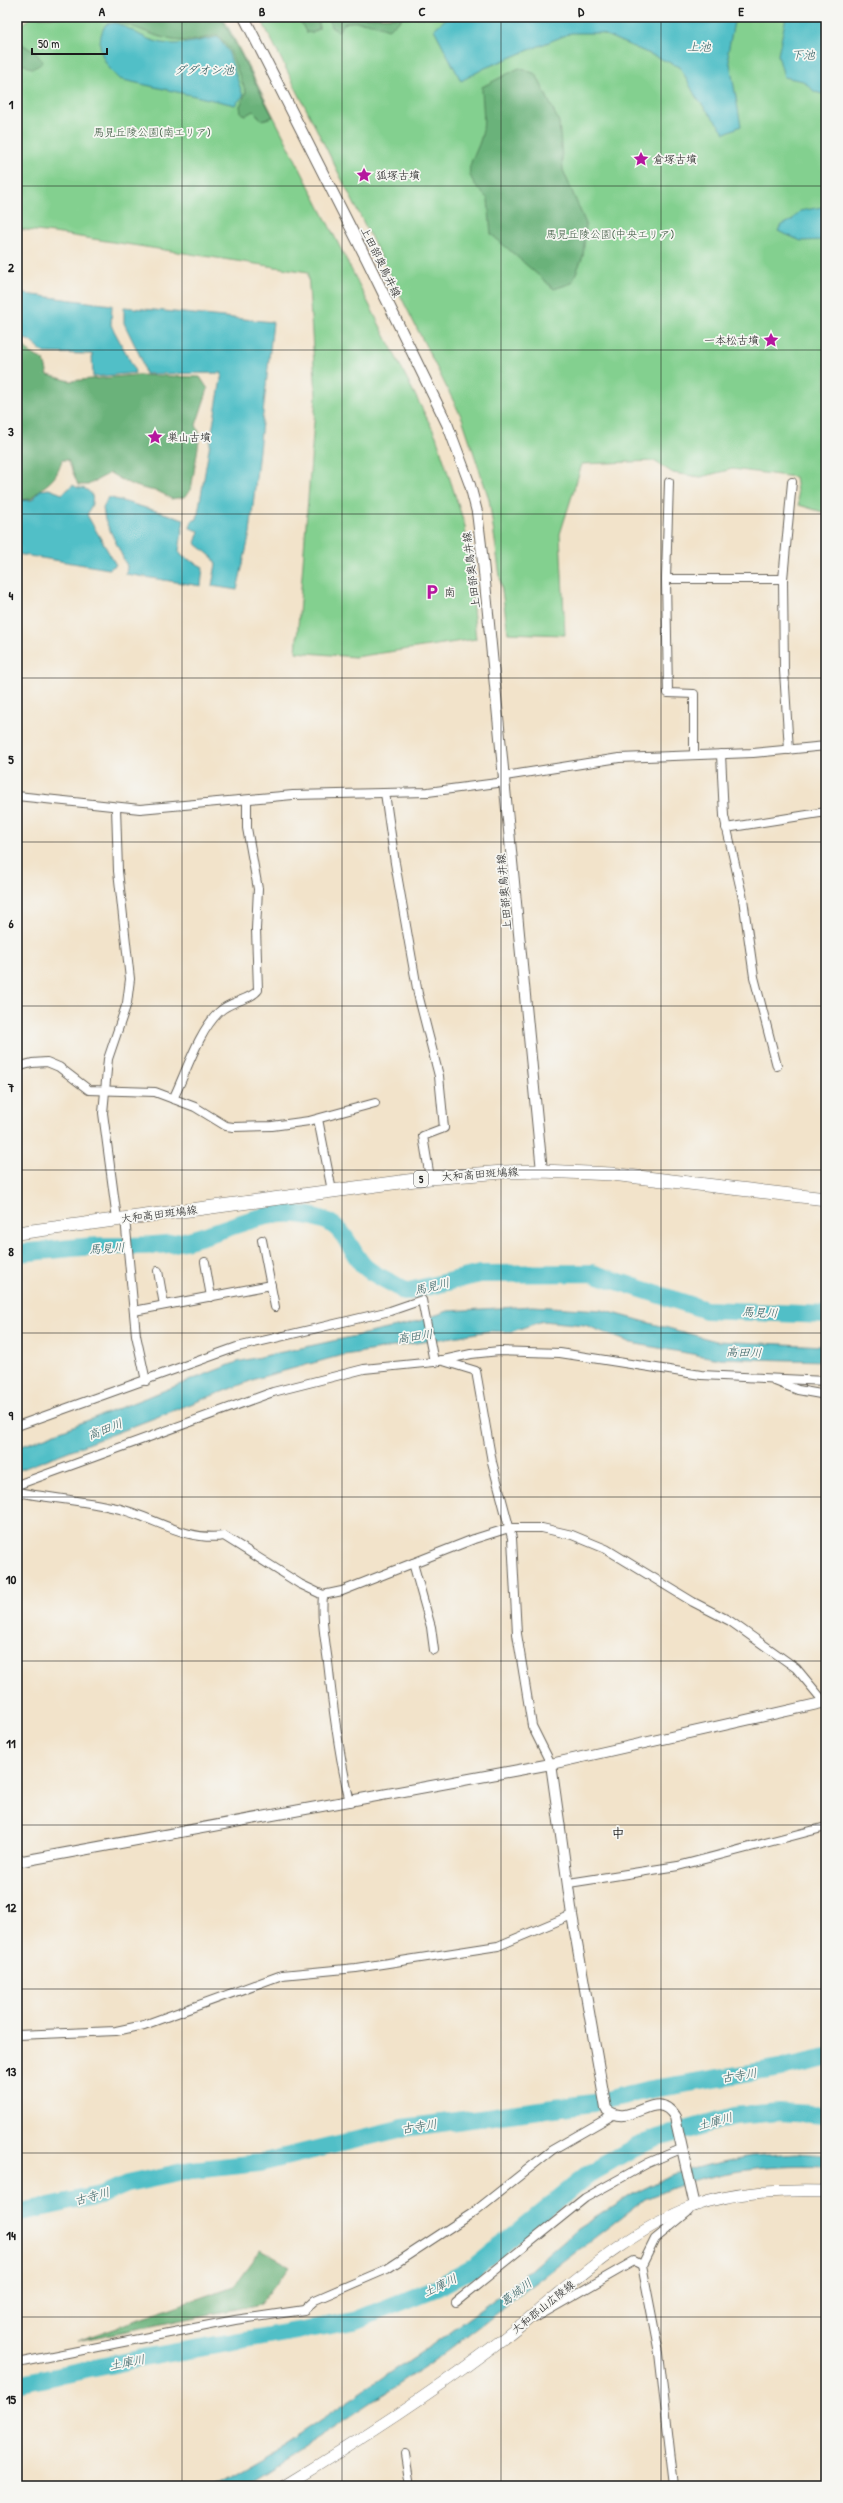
<svg xmlns="http://www.w3.org/2000/svg" width="843" height="2503" font-family="'Patrick Hand','Klee One',sans-serif">
<style>
.green{fill:#83d08f;stroke:#507656}
.forest{fill:#6ab27a;stroke:#43674b}
.water{fill:#51bfc7;stroke:#366e72}
.lines{fill:none;stroke-linecap:round;stroke-linejoin:round}
.river{stroke:#51bfc7;stroke-width:18}
.minor-casing{stroke:#676259;stroke-width:10}
.tertiary-casing{stroke:#676259;stroke-width:12}
.secondary-casing{stroke:#676259;stroke-width:12}
.primary-casing{stroke:#676259;stroke-width:14}
.minor{stroke:#fff;stroke-width:8}
.tertiary{stroke:#fff;stroke-width:10}
.secondary{stroke:#fff;stroke-width:11}
.primary{stroke:#fff;stroke-width:13}
.grid{fill:none;stroke:#1c1c1c;stroke-width:1;stroke-opacity:0.55}
.labels{text-anchor:middle;dominant-baseline:central;stroke-width:3.5;stroke-linejoin:round;paint-order:stroke}
.shield{fill:#f6f6f2;stroke:#5d5d5c;stroke-width:1}
.shield-label{font-size:10px;font-weight:bold;fill:#1c1c1c}
.park-label{font-size:11px;fill:#405b44;stroke:#f6f6f2}
.poi-label{font-size:11px;fill:#1c1c1c;stroke:#f6f6f2;text-anchor:start}
.street-label{font-size:11px;fill:#1c1c1c;stroke:#f6f6f2}
.water-label{font-size:12px;font-style:italic;fill:#315d60;stroke:#f6f6f2}
.quarter-label{font-size:13px;font-weight:bold;fill:#1c1c1c;stroke:#f6f6f2}
.neatline{fill:none;stroke:#1c1c1c;stroke-width:1.5}
.grid-label{font-size:13px;text-anchor:middle;font-weight:bold;fill:#1c1c1c}
</style>
<rect width="100%" height="100%" fill="#f6f6f2"/>
<filter id="ink" filterUnits="userSpaceOnUse"><feTurbulence type="fractalNoise" baseFrequency=".025" numOctaves="2"/><feDisplacementMap in="SourceGraphic" scale="8" xChannelSelector="R" yChannelSelector="G"/><feConvolveMatrix kernelMatrix="1 2 1 2 8 2 1 2 1" color-interpolation-filters="sRGB"/></filter>
<filter id="wash" filterUnits="userSpaceOnUse"><feTurbulence type="fractalNoise" baseFrequency=".012" numOctaves="4" result="noise"/><feDisplacementMap in="SourceGraphic" scale="16" xChannelSelector="R" yChannelSelector="G"/><feGaussianBlur stdDeviation="0.9" result="paint"/><feColorMatrix in="noise" values="0 0 0 0 0 0 0 0 0 0 0 0 0 0 0 0 0 1.4 0 .05"/><feComposite in="paint" operator="in"/></filter>
<g filter="url(#wash)">
<rect width="100%" height="100%" fill="#f2e3ca"/>
<g class="green">
<path d="M31 17H223L436 436 465 526 476 639 355 657 296 652 316 396 308 272 54 233 17 229V30Z"/>
<path d="M260 17H826V513L799 505 795 477 732 469 701 477 673 473 654 461 582 464 560 534 565 635 508 633 489 499 462 418Z"/>
</g>
<g class="forest">
<path d="M111 17H221L273 117 262 120 253 111 246 115 241 113 240 106 246 92 229 49 218 35C207 37 193 42 182 41 157 40 136 25 111 20Z"/>
<path d="M298 17H319V29L312 33 306 32Z"/>
<path d="M329 17H401V20L388 29C379 25 352 18 344 24 342 26 340 29 338 32L331 27Z"/>
<path d="M17 41 36 53 43 62C29 74 30 64 17 63Z"/>
<path d="M519 68 536 74 559 122 563 170 586 224 583 256 572 283 554 289 491 234 488 199C454 166 476 166 483 130 485 117 482 100 482 87Z"/>
<path d="M17 340 33 355 44 360 48 375 70 381 136 375 200 377 208 389 196 425 200 435 191 490 184 497 171 499C158 489 154 492 139 487 128 484 120 479 110 473L88 485H78L68 460H62C55 485 47 481 31 499L17 500Z"/>
<path d="M261 2250 290 2266 261 2304 77 2341 234 2286Z"/>
</g>
<g class="water">
<path d="M448 17H735L728 52 741 126 725 133 696 97 680 67 601 33H571L485 68 461 81 434 29Z"/>
<path d="M786 17H826V95L815 92 803 81 784 77 778 55Z"/>
<path d="M115 23C129 27 140 37 154 41 175 48 197 41 218 37L228 51 243 96 235 105 119 79C103 63 93 45 106 24Z"/>
<path d="M822 207 826 208V240L801 241 778 231 781 225 791 221 800 211Z"/>
<path d="M17 293 112 305 111 325 134 368 135 373 93 377 92 354 44 353 30 341 17 335Z"/>
<path d="M124 307 273 322 250 533 237 590 212 586 216 564 213 558 195 543 199 531 190 528 192 521 197 519 222 373 145 374 141 358 124 323Z"/>
<path d="M73 485C78 489 80 487 85 489 98 495 91 507 87 515L116 565 109 569 17 554V501L32 500 40 490 49 489 62 494Z"/>
<path d="M108 497 184 519 179 551 182 556 203 567 201 586 126 574 127 566 105 520 103 508Z"/>
<path d="M532 1306 602 1310 716 1341 826 1346V1361L714 1358 631 1343 585 1325 543 1321 510 1332 489 1331 339 1356 258 1378 17 1471V1448L237 1362 410 1324 448 1311Z"/>
<path d="M796 2153 826 2155V2167C760 2164 706 2173 645 2199L439 2357 327 2432 241 2486H212L278 2448 429 2347 507 2290 577 2229 633 2194 674 2174 708 2165 751 2156Z"/>
</g>
<g class="lines">
<g class="river">
<path d="M17 1253C45 1251 73 1247 101 1246 126 1246 150 1247 174 1243 225 1236 270 1198 326 1221 347 1230 350 1252 364 1266 376 1278 393 1281 405 1292L480 1274 592 1273 706 1310 826 1315"/>
<path d="M17 2213 104 2194 127 2184 192 2170 260 2163 403 2128 593 2103 647 2090 781 2068 826 2058"/>
<path d="M17 2384 148 2357 354 2321 436 2288 475 2267 590 2173 635 2147 658 2138 734 2116 779 2112 826 2115"/>
</g>
</g>
</g>
<g filter="url(#ink)">
<g class="lines">
<defs>
<g id="minor">
<path d="M669 482 666 579 668 693 694 694V755"/>
<path d="M666 579H783"/>
<path d="M789 750 784 671 783 579 792 482"/>
<path d="M721 754 724 816 743 899 754 977 777 1066"/>
<path d="M505 776 619 758 753 753 826 746"/>
<path d="M385 793 395 863 418 994 439 1076 444 1128 423 1136 430 1178"/>
<path d="M17 796 140 809 293 795 428 792 505 782"/>
<path d="M116 807 118 871 130 979 127 1003 108 1059 103 1113 117 1219"/>
<path d="M726 828 826 812"/>
<path d="M17 1067 32 1063 47 1062 59 1067 89 1090 155 1092 195 1107 226 1126 233 1127 272 1126 309 1121 375 1103"/>
<path d="M173 1099C186 1073 198 1032 219 1012 229 1001 251 1000 258 990L256 929 258 889 247 828V800"/>
<path d="M318 1119 332 1191"/>
<path d="M125 1218 136 1335 146 1381"/>
<path d="M262 1240 275 1307"/>
<path d="M205 1262 211 1297"/>
<path d="M158 1271 164 1305"/>
<path d="M134 1311 271 1285"/>
<path d="M440 1360 476 1371 492 1462 512 1538 517 1634 532 1726 551 1764"/>
<path d="M775 1381 798 1390 826 1395"/>
<path d="M17 1426 237 1347 390 1311 422 1300 434 1362"/>
<path d="M17 1485 273 1392 364 1369 434 1362 471 1354 499 1351 560 1353 701 1375 826 1381"/>
<path d="M17 1492C50 1498 84 1501 116 1508 152 1516 185 1542 224 1536L300 1584 323 1595 342 1591 474 1539 509 1528H542L572 1535 606 1549 693 1602 730 1621 796 1668 825 1703"/>
<path d="M413 1563 431 1627 434 1650"/>
<path d="M323 1595C321 1618 325 1640 328 1662 333 1709 339 1756 350 1802"/>
<path d="M569 1883 678 1866 826 1827"/>
<path d="M17 2035 116 2031 144 2025 282 1975 356 1968 498 1946 572 1915"/>
<path d="M456 2302 585 2198 648 2163 681 2149"/>
<path d="M535 2318 634 2261 642 2265"/>
<path d="M17 2363 235 2320 304 2310 315 2300 387 2269 474 2212 552 2150 613 2115"/>
<path d="M405 2454 410 2486"/>
<path d="M674 2486 659 2353 642 2265 655 2239 688 2212"/>
</g>
<g id="tertiary">
<path d="M244 17 367 260 448 426 470 485 477 512 483 562 542 1171"/>
<path d="M551 1764 572 1915 606 2109C630 2131 656 2085 675 2117L695 2206"/>
<path d="M17 1862 551 1764 826 1702"/>
</g>
<path id="secondary" d="M284 2486C353 2444 422 2400 487 2351 554 2302 615 2236 694 2206 735 2191 783 2190 826 2191"/>
<path id="primary" d="M17 1233 430 1178 503 1172 542 1171 612 1174 826 1199"/>
</defs>
<use href="#minor" class="minor-casing"/>
<use href="#tertiary" class="tertiary-casing"/>
<use href="#secondary" class="secondary-casing"/>
<use href="#primary" class="primary-casing"/>
<use href="#minor" class="minor"/>
<use href="#tertiary" class="tertiary"/>
<use href="#secondary" class="secondary"/>
<use href="#primary" class="primary"/>
</g>
</g>
<path class="grid" d="M182 17V2486M342 17V2486M501 17V2486M661 17V2486M17 186H826M17 350H826M17 514H826M17 678H826M17 842H826M17 1006H826M17 1170H826M17 1333H826M17 1497H826M17 1661H826M17 1825H826M17 1989H826M17 2153H826M17 2317H826"/>
<defs>
<symbol id="sight-bare" viewBox="-9 -9 18 18"><path d="M0-6L1.8-2.2L6-1.7L2.9 1.2L3.7 5.4L0 3.3L-3.7 5.4L-2.9 1.2L-6-1.7L-1.8-2.2Z" fill="#b5179e" stroke="#f6f6f2" stroke-width="2.5" paint-order="stroke"/></symbol>
<symbol id="parking-bare" viewBox="-9 -9 18 18"><path d="M-3.5-5.5H1a3.5 3.5 0 0 1 0 7H-1V5.5H-3.5ZM-1-3.4V-.6H.8a1.4 1.4 0 0 0 0-2.8Z" fill="#b5179e" stroke="#f6f6f2" stroke-width="2.5" paint-order="stroke"/></symbol>
</defs>
<g fill-rule="evenodd">
<use href="#sight-bare" x="630" y="148" width="22" height="22"/>
<use href="#sight-bare" x="353" y="164" width="22" height="22"/>
<use href="#sight-bare" x="760" y="329" width="22" height="22"/>
<use href="#sight-bare" x="144" y="426" width="22" height="22"/>
<use href="#parking-bare" x="421" y="581" width="22" height="22"/>
</g>
<g class="labels">
<rect class="shield" x="414" y="1171" width="14" height="16" rx="3"/>
<g class="shield-label">
<text x="421" y="1179">5</text>
</g>
<g class="park-label">
<text x="152" y="132">馬見丘陵公園(南エリア)</text>
<text x="610" y="234">馬見丘陵公園(中央エリア)</text>
</g>
<g class="poi-label">
<text x="653" y="159">倉塚古墳</text>
<text x="376" y="175">狐塚古墳</text>
<text x="759" y="340" text-anchor="end">一本松古墳</text>
<text x="167" y="437">巣山古墳</text>
<text x="444" y="592">南</text>
</g>
<g class="street-label">
<text transform="translate(381 262) rotate(64)">上田部奥鳥井線</text>
<text transform="translate(471 570) rotate(-97)">上田部奥鳥井線</text>
<text transform="translate(504 892) rotate(-95)">上田部奥鳥井線</text>
<text transform="translate(480 1174) rotate(-4)">大和高田斑鳩線</text>
<text transform="translate(159 1214) rotate(-7)">大和高田斑鳩線</text>
<text transform="translate(543 2307) rotate(-39)">大和郡山広陵線</text>
</g>
<g class="water-label">
<text x="699" y="46">上池</text>
<text x="803" y="54">下池</text>
<text x="204" y="69">ダダオシ池</text>
<text transform="translate(107 1248) rotate(-4)">馬見川</text>
<text transform="translate(432 1286) rotate(-13)">馬見川</text>
<text transform="translate(760 1312) rotate(3)">馬見川</text>
<text transform="translate(415 1336) rotate(-8)">高田川</text>
<text transform="translate(744 1352) rotate(2)">高田川</text>
<text transform="translate(105 1429) rotate(-21)">高田川</text>
<text transform="translate(739 2075) rotate(-9)">古寺川</text>
<text transform="translate(715 2121) rotate(-15)">土庫川</text>
<text transform="translate(419 2126) rotate(-9)">古寺川</text>
<text transform="translate(92 2196) rotate(-15)">古寺川</text>
<text transform="translate(440 2285) rotate(-26)">土庫川</text>
<text transform="translate(516 2292) rotate(-37)">葛城川</text>
<text transform="translate(127 2362) rotate(-11)">土庫川</text>
</g>
<g class="quarter-label">
<text x="618" y="1833">中</text>
</g>
</g>
<rect width="843" height="2503" fill="none" stroke="#f6f6f2" stroke-width="44"/>
<path d="M32 48v6h75v-6" fill="none" stroke="#1c1c1c" stroke-width="2"/>
<text x="38" y="48" font-size="12" fill="#1c1c1c" stroke="#f6f6f2" stroke-width="3" paint-order="stroke">50 m</text>
<rect x="22" y="22" width="799" height="2459" class="neatline"/>
<g class="grid-label">
<text x="102" y="16">A</text>
<text x="262" y="16">B</text>
<text x="422" y="16">C</text>
<text x="581" y="16">D</text>
<text x="741" y="16">E</text>
<text x="11" y="109">1</text>
<text x="11" y="272">2</text>
<text x="11" y="436">3</text>
<text x="11" y="600">4</text>
<text x="11" y="764">5</text>
<text x="11" y="928">6</text>
<text x="11" y="1092">7</text>
<text x="11" y="1256">8</text>
<text x="11" y="1420">9</text>
<text x="11" y="1584">10</text>
<text x="11" y="1748">11</text>
<text x="11" y="1912">12</text>
<text x="11" y="2076">13</text>
<text x="11" y="2240">14</text>
<text x="11" y="2404">15</text>
</g>
</svg>
